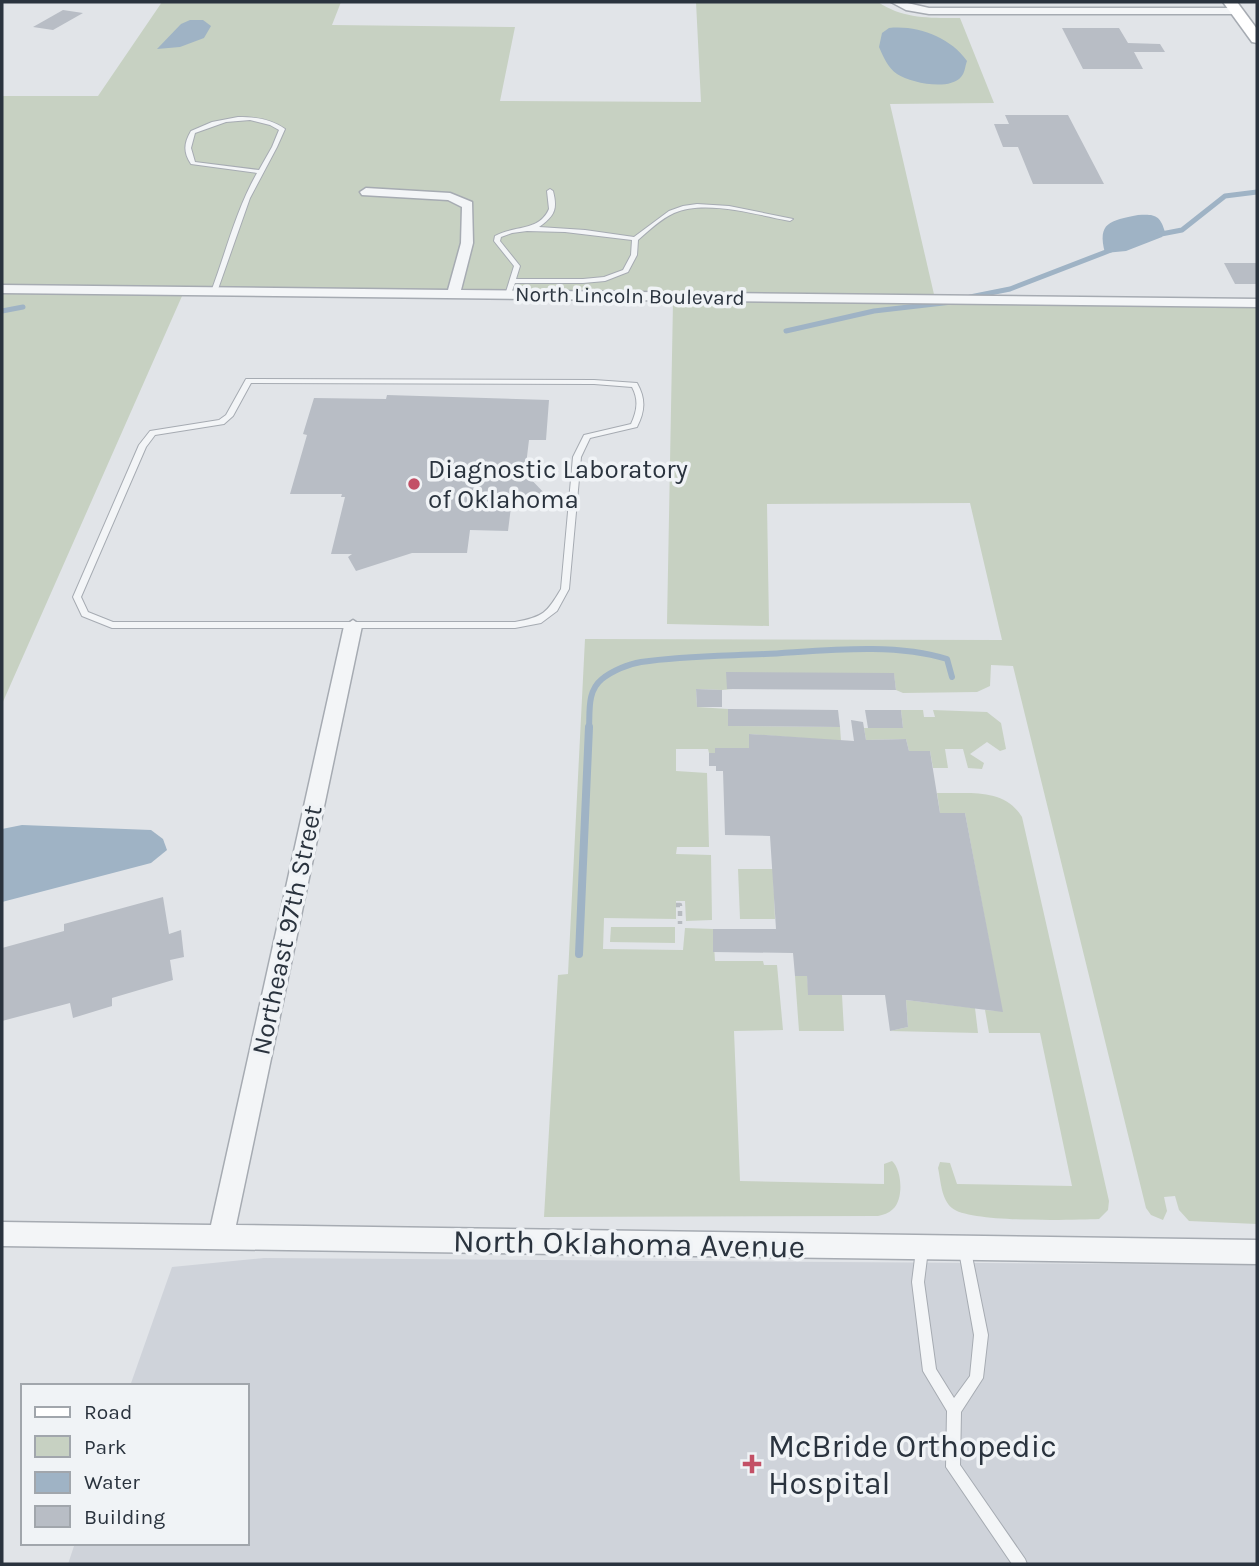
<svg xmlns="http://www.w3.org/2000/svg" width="1259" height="1566" font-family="Karla,sans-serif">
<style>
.built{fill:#cfd3da}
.green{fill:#c7d1c2}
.water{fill:#9fb3c5}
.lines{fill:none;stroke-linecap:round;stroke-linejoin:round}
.stream-far2{stroke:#9fb3c5;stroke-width:5}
.stream-far1{stroke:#9fb3c5;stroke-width:6}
.stream{stroke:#9fb3c5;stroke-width:8}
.building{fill:#b8bdc5}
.service-casing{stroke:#a6abb2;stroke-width:2}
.minor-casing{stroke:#a6abb2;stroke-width:3}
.secondary-casing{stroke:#a6abb2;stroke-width:3}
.path{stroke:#b7bbc0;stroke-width:4.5;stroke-dasharray:5 5;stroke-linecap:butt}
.service{fill:#f3f5f7;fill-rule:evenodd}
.minor{fill:#f3f5f7;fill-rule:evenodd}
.secondary{fill:#fff;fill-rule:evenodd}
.poi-dot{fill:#c35066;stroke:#f0f3f6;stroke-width:2.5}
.labels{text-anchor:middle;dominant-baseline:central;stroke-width:7;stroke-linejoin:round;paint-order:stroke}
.far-street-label{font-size:21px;fill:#2a333e;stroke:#f0f3f6}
.poi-label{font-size:26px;fill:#2a333e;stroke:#f0f3f6;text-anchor:start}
.street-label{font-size:26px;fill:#2a333e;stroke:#f0f3f6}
.near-street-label{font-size:32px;fill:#2a333e;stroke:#f0f3f6}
.near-poi-label{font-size:32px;fill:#2a333e;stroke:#f0f3f6;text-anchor:start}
</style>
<rect width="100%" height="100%" fill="#e1e4e8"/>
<path class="built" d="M264 1258 1257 1265V1564H68L75 1543H247V1386H130L172 1267Z"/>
<g class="green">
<path d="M162 2H341L332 25 515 27 500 101 701 102 696 2H878C903 19 930 18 960 18L994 103 890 104 936 303 1257 307V1224L1189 1221 1179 1210 1175 1196 1164 1197 1167 1211 1163 1220 1151 1215 1146 1208 1013 666 991 665 990 686 977 692 903 693 896 690 894 674 722 690 696 689 697 707 728 709V726L840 727 841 741 749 734V748H715V753H709L708 749H676V771L707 773 709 847H677L676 854 711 855 712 920 686 921 685 901H676V919L604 918 603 949 683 950 685 928 713 929 715 961H763L764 965H777L783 1030 734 1031 740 1181 884 1184V1164L892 1161C902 1170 904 1199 893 1209 889 1213 883 1215 878 1216L544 1217 558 975 568 974 585 639 1002 640 970 503 767 504 769 626 667 624 673 302 661 293 186 287 2 704V96H98Z"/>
<path d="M901 710H923L924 717H935L933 710 987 712 1001 723 1006 749 1000 751 987 742 970 754 984 763 982 769 968 768 963 749H945L948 768H933L930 751H909L906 739 866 740 864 728H903Z"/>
<path d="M937 793C968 794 1004 787 1022 817L1109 1201 1108 1210 1099 1219C1072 1220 969 1223 952 1208 941 1199 941 1181 938 1168L940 1162 950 1163 957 1184 1072 1186 1040 1033H989L985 1010 1002 1011 965 813H940Z"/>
<path d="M738 869H773L775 919H740Z"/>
<path d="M611 927H675V943L610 942Z"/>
<path d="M795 976H807L809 995H842L844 1031H799Z"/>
<path d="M906 1000 975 1008 978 1033 890 1031 908 1027Z"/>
</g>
<g class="water">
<path d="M190 20H203L211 26 204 38 180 47 157 49 181 24Z"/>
<path d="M889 28C918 25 950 37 967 61 965 66 965 73 961 77 949 91 911 83 897 74 888 68 883 56 879 47L882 33Z"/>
<path d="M1138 215C1155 214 1160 215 1165 232L1162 237 1126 251 1105 253C1097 222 1110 221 1138 215Z"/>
<path d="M22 825 151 830 163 839 167 850 151 863 2 902V829Z"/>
</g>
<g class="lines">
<g class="stream-far2">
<path d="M1156 235 1182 230 1225 196 1257 192"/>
<path d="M970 297 1010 289 1111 250"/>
<path d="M2 311 23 307"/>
<path d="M786 331 874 311 952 302"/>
</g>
<path class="stream-far1" d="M589 729C590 711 587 691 602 679 612 671 628 664 641 662 682 656 724 656 765 654 821 651 893 642 947 659L952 677"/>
<path class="stream" d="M579 954 589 727"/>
</g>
<g class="building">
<path d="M63 10 83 13 53 30 33 27Z"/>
<path d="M1062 28H1119L1128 43 1160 44 1165 52H1134L1143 69H1083Z"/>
<path d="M1005 115H1068L1104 184H1033L1018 147H1003L994 124H1009Z"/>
<path d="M1224 263H1257V284H1235Z"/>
<path d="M387 395 549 400 546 440H529L525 473 546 495H523V500L512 499 508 531 470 530 467 553H412L356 571 348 557 352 554H331L345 497H341L342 494H290L307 435 303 434 314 398 386 399Z"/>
<path d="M726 672 894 673 896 690 727 689Z"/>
<path d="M696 689 722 690V707H697Z"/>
<path d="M728 709 838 710 840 727 728 726Z"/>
<path d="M865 710H901L903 728H868Z"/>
<path d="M851 720 863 722 866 740 906 739 909 751H930L940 813H965L1003 1012 906 1000 908 1027 890 1031 885 995H808L807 976H795L793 953 713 952V929H776L770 836 725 835 723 771H716V766H709V753H715V748H749V734L854 741Z"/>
<path d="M163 897 169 934 181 930 184 957 170 960 173 980 112 998V1006L73 1018 70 1003 2 1021V948L64 931V924Z"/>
</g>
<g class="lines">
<defs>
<g id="service">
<path d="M238 117C255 117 271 119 285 129L277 147 250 198 217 292 214 294 211 292C226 252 236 210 257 173L191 164C183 152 184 143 191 131L212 122ZM250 120 270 125 279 130 272 147 259 170 195 162 191 148 195 133 226 122Z"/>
<path d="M550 189 553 191C558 210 554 216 539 227L585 230 634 237 669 211 683 206 697 204 729 206 793 219 790 221C757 215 706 199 674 213 661 219 649 230 638 240L637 255 628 272 605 281 583 283H515L510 296H506L505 295 514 266 494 241 495 236C514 225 539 232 549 209L547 191ZM527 231 565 232 632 240 631 255 623 270 604 277 583 279H516L520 266 500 241 501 237 512 233Z"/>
<path d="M246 379 594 380 637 383C646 399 645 411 637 427L590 438 581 457 569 589 557 611 541 623 515 628H112L82 616 73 597 139 445 150 431 219 420 226 415ZM251 383 594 384 632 387C639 400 637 411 631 424L584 435 573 457 561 589C547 613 543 617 515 622H113L88 612 81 597 146 447 155 435 224 424 233 416Z"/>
<path d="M922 1244 926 1246 928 1250 924 1282 936 1369 954 1398 970 1376 974 1335 959 1251 961 1247 965 1245 969 1247 971 1251 988 1335 983 1378 961 1412 960 1465 1025 1559 1027 1564H1012L946 1467 947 1411 923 1371 912 1282 916 1250 918 1246Z"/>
</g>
<g id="minor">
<path d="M891 2H903L929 8H1237L1242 11 1237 14H929L906 10Z"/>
<path d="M366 188 450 193 472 202 473 243 461 290 1257 299V307L2 293V285L448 290 461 243 462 207 448 200 362 195 360 192Z"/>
<path d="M353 620 362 626 236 1225 1257 1240V1264L2 1246V1222L211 1225 344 626Z"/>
</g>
<path id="secondary" d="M1223 2H1237L1257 29V43L1252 42Z"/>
</defs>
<use href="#service" class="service-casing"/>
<use href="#minor" class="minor-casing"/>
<use href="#secondary" class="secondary-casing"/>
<path class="path" d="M676 905H680V924"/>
<use href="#service" class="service"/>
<use href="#minor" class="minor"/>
<use href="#secondary" class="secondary"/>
</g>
<g class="poi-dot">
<circle cx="414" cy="484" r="7"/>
<path d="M748.5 1453.5h7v7h7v7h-7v7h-7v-7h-7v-7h7z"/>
</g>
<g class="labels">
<g class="far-street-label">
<text transform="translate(630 296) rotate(1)">North Lincoln Boulevard</text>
</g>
<g class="poi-label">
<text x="428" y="469">Diagnostic Laboratory<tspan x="428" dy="30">of Oklahoma</tspan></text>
</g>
<g class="street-label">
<text transform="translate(287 930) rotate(-78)">Northeast 97th Street</text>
</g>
<g class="near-street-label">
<text transform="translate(629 1244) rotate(1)">North Oklahoma Avenue</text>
</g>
<g class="near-poi-label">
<text x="768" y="1446">McBride Orthopedic<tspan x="768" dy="37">Hospital</tspan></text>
</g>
</g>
<rect width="1259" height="1566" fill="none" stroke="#2a333e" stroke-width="7"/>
<rect x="21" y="1384" width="228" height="161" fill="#f0f3f6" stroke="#a1a6ac" stroke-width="2"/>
<rect x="35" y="1407" width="35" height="10" fill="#ffffff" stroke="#a1a6ac" stroke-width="2"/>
<text x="84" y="1419" font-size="21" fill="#2a333e">Road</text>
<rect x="35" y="1436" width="35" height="21" fill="#c7d1c2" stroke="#a1a6ac" stroke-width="2"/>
<text x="84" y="1454" font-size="21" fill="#2a333e">Park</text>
<rect x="35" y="1472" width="35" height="21" fill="#9fb3c5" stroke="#a1a6ac" stroke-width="2"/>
<text x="84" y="1489" font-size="21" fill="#2a333e">Water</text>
<rect x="35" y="1506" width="35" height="21" fill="#b8bdc5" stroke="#a1a6ac" stroke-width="2"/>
<text x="84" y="1524" font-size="21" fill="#2a333e">Building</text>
</svg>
